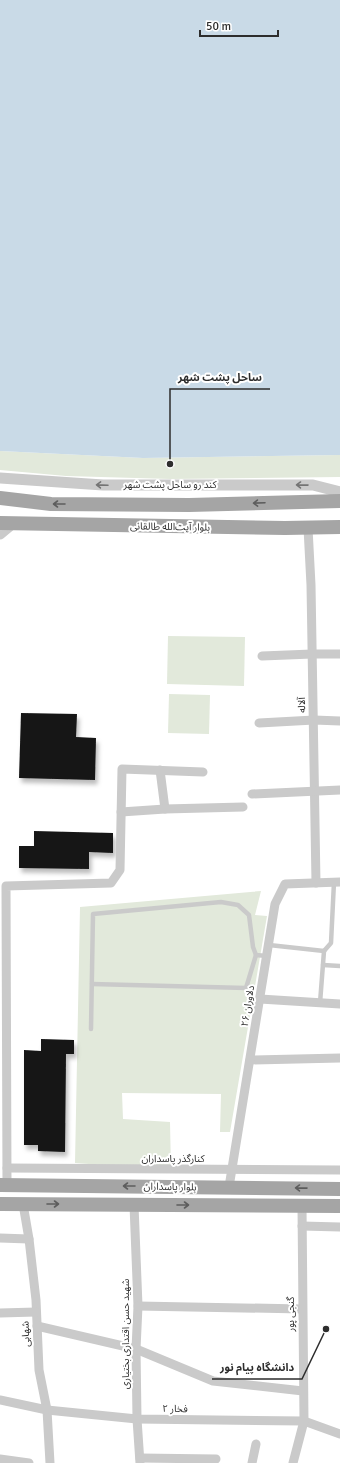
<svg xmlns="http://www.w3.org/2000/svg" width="340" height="1463" font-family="Signika,'Noto Sans Arabic',sans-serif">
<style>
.green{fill:#e2e9db}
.water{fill:#c9dae7}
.building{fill:#141414;filter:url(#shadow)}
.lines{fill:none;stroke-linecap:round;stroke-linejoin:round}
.service{stroke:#cacaca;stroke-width:4.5}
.minor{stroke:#cacaca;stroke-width:9}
.tertiary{stroke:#cacaca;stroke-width:11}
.primary{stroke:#a5a5a5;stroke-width:14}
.oneway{stroke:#747474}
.oneway2{stroke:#5d5d5d}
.labels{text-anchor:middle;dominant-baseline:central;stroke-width:4;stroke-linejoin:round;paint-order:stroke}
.street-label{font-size:10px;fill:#2d2d2d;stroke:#fff}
.leader{fill:none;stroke:#2d2d2d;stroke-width:1.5}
.callout-dot{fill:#2d2d2d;stroke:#fff;stroke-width:1.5}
.callout-label{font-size:11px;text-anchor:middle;font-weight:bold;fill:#2d2d2d;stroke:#fff;stroke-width:4;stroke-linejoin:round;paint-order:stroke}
</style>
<defs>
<filter id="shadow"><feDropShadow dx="2.5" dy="4.5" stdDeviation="2" flood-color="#0004"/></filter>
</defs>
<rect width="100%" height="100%" fill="#fff"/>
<g class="green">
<path d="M0 451 143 458 340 455V477L171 479 66 476 0 470Z"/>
<path d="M168 636 245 637 244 686 167 684Z"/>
<path d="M169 694 210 695 209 734 168 733Z"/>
<path d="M261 891 255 915 267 916 230 1132H220L221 1094 122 1093 123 1119 170 1122 171 1170 75 1163 80 907Z"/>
</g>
<path class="water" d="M0 0H340V455L143 458 0 451Z"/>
<g class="building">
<path d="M21 713 77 714 76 737 96 738 95 780 19 778Z"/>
<path d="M34 831 113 833V853L89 852V869L19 868V846H34Z"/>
<path d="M41 1039 74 1040V1054H66L65 1152 38 1151V1145H24V1050L41 1051Z"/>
</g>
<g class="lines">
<g class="service">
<path d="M269 945 324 951"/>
<path d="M324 951 331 943 334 882"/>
<path d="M323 965 340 966"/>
<path d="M92 984 246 988 256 955"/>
<path d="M320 1003 324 951"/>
<path d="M91 1029 93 914 221 902 238 905 249 915 253 947 256 955 267 956"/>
</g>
<g class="minor">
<path d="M308 528 311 585 316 883"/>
<path d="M262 656 312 654H340"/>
<path d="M259 723 314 720 340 721"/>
<path d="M160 770 165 809"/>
<path d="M252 794 340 790"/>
<path d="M121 812 165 809 243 807"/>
<path d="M260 999 340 1004"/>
<path d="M250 1060 340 1058"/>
<path d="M7 1168 340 1170"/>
<path d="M7 1185 6 886 111 883 120 870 122 769 203 772"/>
<path d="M229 1187 275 904 285 884 340 882"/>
<path d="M23 1204 29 1239 36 1300 39 1370 47 1410 50 1463"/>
<path d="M134 1205 138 1306 136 1349 137 1419 140 1463"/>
<path d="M302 1226 340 1227"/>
<path d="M0 1238 29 1239"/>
<path d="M138 1306 302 1309"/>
<path d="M0 1313 36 1312"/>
<path d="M37 1326 136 1349 213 1381 303 1391"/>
<path d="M0 1400 47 1410 137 1419 304 1421 340 1434"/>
<path d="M140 1458 216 1459"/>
<path d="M0 1459 29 1463"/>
<path d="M252 1463 256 1444"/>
<path d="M293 1463 304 1421 302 1206"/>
</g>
<g class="tertiary">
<path d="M0 478 103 485H313L340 492"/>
<path d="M0 534 12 524"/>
</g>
<g class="primary">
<path d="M0 498 51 504 189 505 340 501"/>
<path d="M0 523 285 528 340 527"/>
<path d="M0 1185 340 1189"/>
<path d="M0 1204 340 1206"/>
</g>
</g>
<defs><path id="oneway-shaft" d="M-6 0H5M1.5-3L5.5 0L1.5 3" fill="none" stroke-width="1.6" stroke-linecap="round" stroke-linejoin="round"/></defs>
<g class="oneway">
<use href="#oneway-shaft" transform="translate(102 485) rotate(-178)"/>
<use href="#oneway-shaft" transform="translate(302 485) rotate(-179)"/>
</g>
<g class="oneway2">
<use href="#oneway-shaft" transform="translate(259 503) rotate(178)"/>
<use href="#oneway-shaft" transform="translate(59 504) rotate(-180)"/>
<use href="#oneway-shaft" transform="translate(129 1186) rotate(-180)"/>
<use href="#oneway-shaft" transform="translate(301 1188) rotate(-179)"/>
<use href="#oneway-shaft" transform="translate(53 1204)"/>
<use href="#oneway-shaft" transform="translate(183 1205)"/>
</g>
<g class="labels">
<g class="street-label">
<text x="170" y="485">کند رو ساحل پشت شهر</text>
<text transform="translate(170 527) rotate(1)">بلوار آیت‌الله طالقانی</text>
<text transform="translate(302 705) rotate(-91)">آلاله</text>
<text transform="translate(248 1006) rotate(-81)">دلاوران ۲۶</text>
<text x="173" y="1159">کنارگذر پاسداران</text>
<text transform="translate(170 1187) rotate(1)">بلوار پاسداران</text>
<text transform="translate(291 1314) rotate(-90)">گنجی پور</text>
<text transform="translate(26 1334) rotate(-92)">شهابی</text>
<text transform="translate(126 1334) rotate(-90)">شهید حسن اقتداری بختیاری</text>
<text transform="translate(175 1409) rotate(1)">فخار ۲</text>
</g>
</g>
<path class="leader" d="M170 464L170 389H270M326 1329L302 1379H212"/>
<g class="callout-dot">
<circle cx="170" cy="464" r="4"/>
<circle cx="326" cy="1329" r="4"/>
</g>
<g class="callout-label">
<text x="220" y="381">ساحل پشت شهر</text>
<text x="257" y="1371">دانشگاه پیام نور</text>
</g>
<path d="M200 30v6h78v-6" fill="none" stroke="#2d2d2d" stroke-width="2"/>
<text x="206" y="30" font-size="12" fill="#2d2d2d" stroke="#ffffff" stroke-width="3" paint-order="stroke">50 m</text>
</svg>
